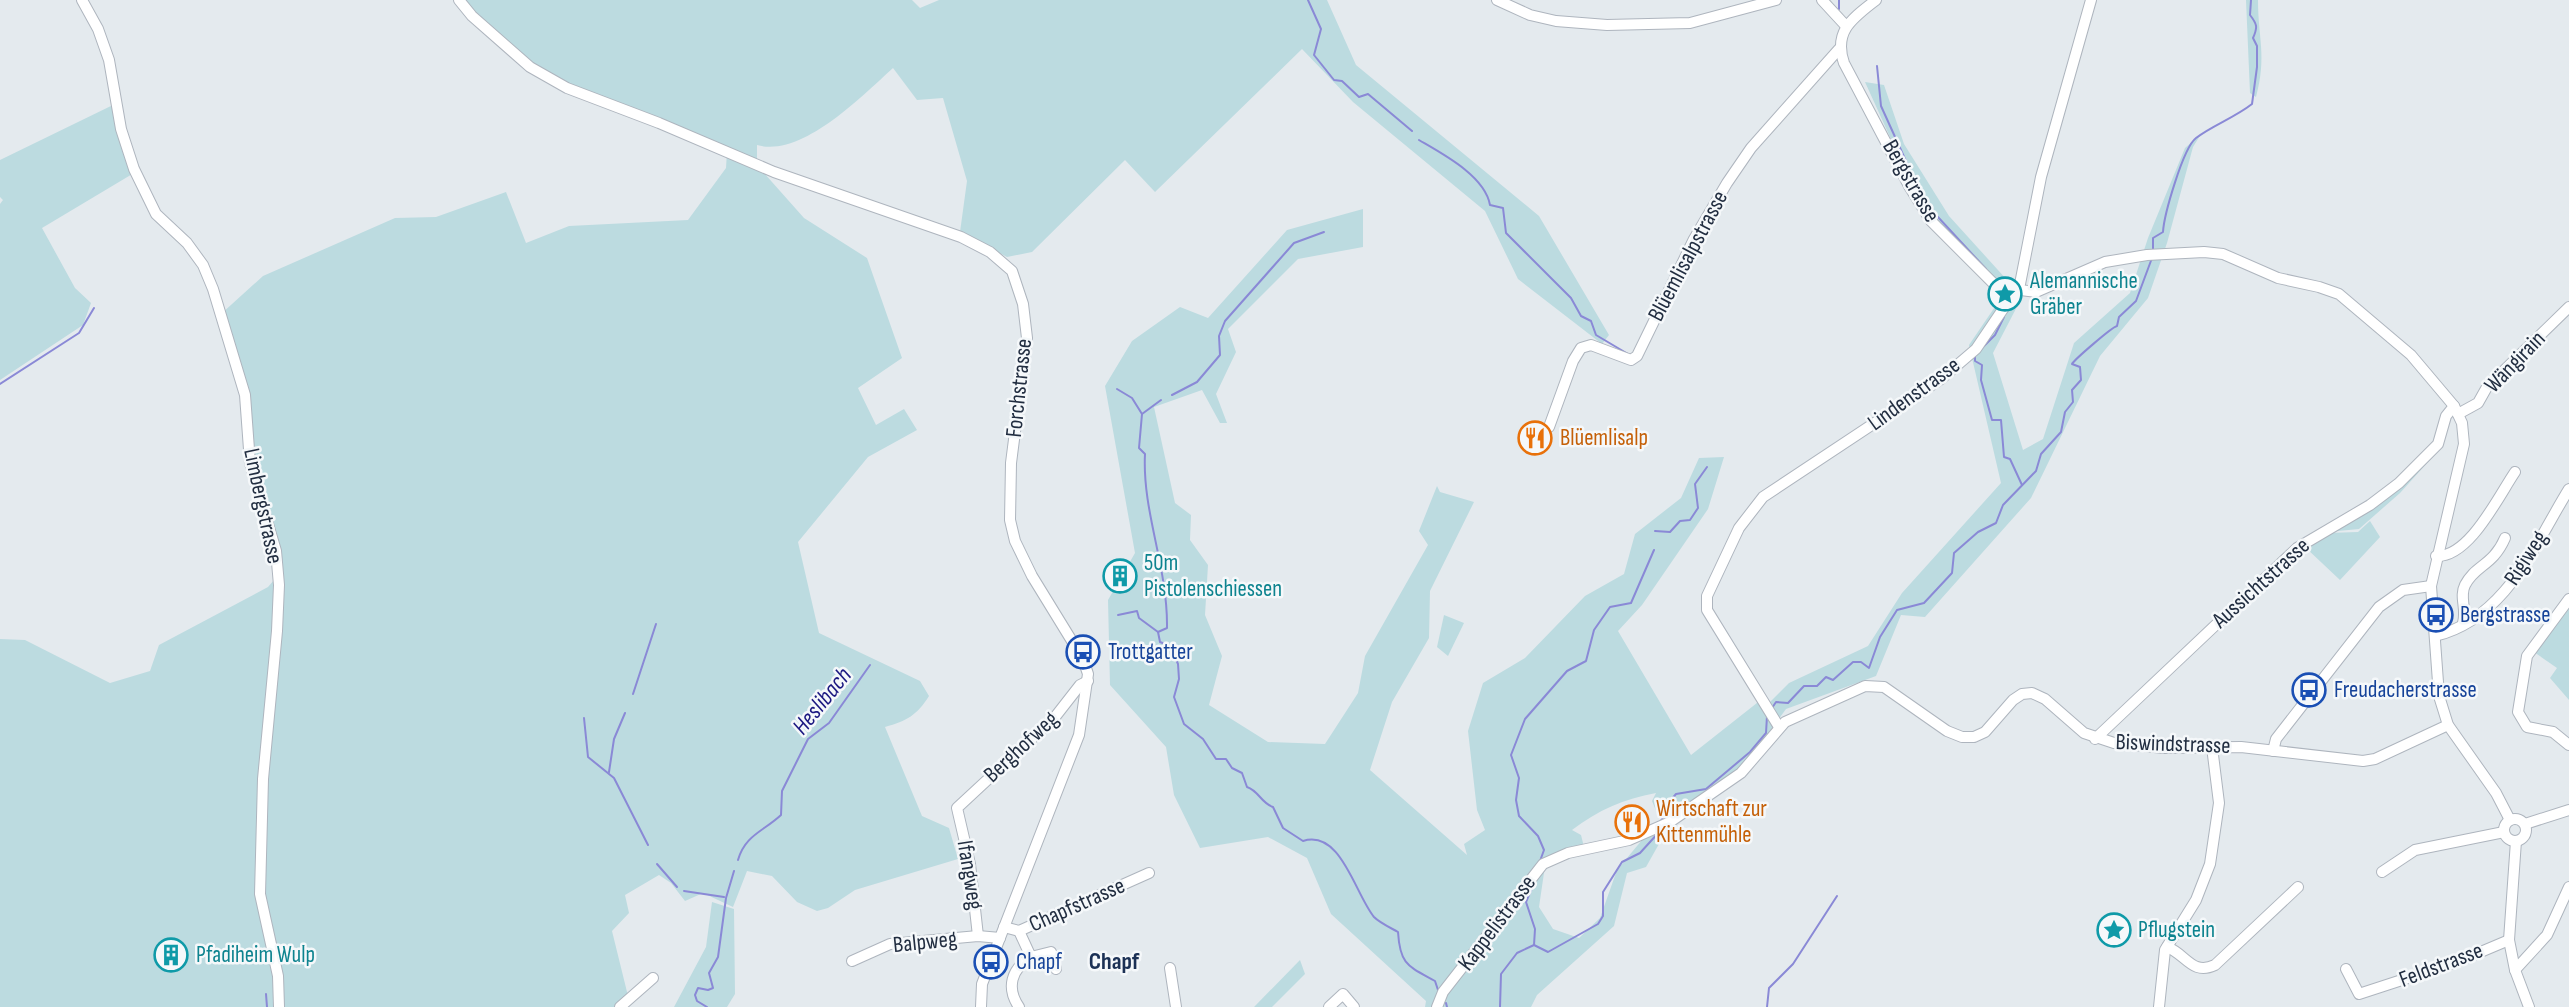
<svg xmlns="http://www.w3.org/2000/svg" width="2569" height="1007" font-family="'Sofia Sans Condensed',sans-serif">
<style>
.green{fill:#bcdbe0}
.lines{fill:none;stroke-linecap:round;stroke-linejoin:round}
.stream{stroke:#8a89d6;stroke-width:2}
.minor-casing{stroke:#aeb5be;stroke-width:12}
.minor{stroke:#fff;stroke-width:10}
.labels{text-anchor:middle;dominant-baseline:central;stroke-width:5;stroke-linejoin:round;paint-order:stroke}
.street-label{font-size:23px;fill:#222e41;stroke:#f5f8fa}
.culture-label{font-size:23px;fill:#0d838f;stroke:#f5f8fa;text-anchor:start}
.food-label{font-size:23px;fill:#c56008;stroke:#f5f8fa;text-anchor:start}
.transit-label{font-size:23px;fill:#164399;stroke:#f5f8fa;text-anchor:start}
.water-label{font-size:24px;font-style:italic;fill:#1b1881;stroke:#f5f8fa}
.neighbourhood-label{font-size:24px;font-weight:bold;fill:#1c3155;stroke:#f5f8fa}
</style>
<rect width="100%" height="100%" fill="#e4eaee"/>
<g class="green">
<path d="M459 0H912L920 8 939 0H1327L1356 65 1539 216 1609 335 1602 344 1518 279 1485 211 1353 102 1302 49 1155 192 1125 160 1032 252 1007 257 960 232 967 181 943 98 917 100 893 68C862 96 802 158 757 145V165L804 218 867 258 902 358 858 388 876 425 904 409 917 430 868 457 798 542 819 633 920 681 929 696C917 715 907 721 885 727L922 816 949 828 958 859 855 890 828 908 817 911 797 902 772 876 747 871 733 907 703 893 685 901 671 883 659 875 625 895 629 913 612 931 628 996 616 1007H0V639L25 640 110 683 150 671 159 645 268 587 281 572 273 521 255 472 245 386 221 314 263 276 395 218 436 217 506 192 526 243 569 226 688 220 726 168 727 152 530 67Z"/>
<path d="M2246 0H2258C2258 39 2267 56 2256 97L2250 93Z"/>
<path d="M1865 82 1884 85 1904 144 1949 216 2007 280 1995 286 1945 237 1915 192Z"/>
<path d="M115 104 134 173 42 228 75 288 91 303 83 325 0 380V204L3 200 0 197V160Z"/>
<path d="M2201 134 2193 147 2167 243 2148 298 2100 356 2031 498 1925 617 1901 615 1876 676 1786 709 1749 760 1728 779 1688 805 1677 803 1659 818 1652 801 1656 793C1624 799 1598 810 1572 830L1581 835 1585 851 1545 866 1539 907 1553 929 1579 938 1600 918 1617 870 1647 834 1664 835 1646 867 1627 873 1614 926 1537 995 1531 1007H1425L1426 1001 1331 914 1307 858 1268 837 1200 848 1174 795 1166 747 1110 685 1108 600 1135 553 1105 386 1132 341 1180 307 1208 318 1287 230 1363 209V247L1298 259 1228 329 1236 352 1216 394 1227 423H1220L1202 390 1154 407 1175 503 1191 515 1190 540 1208 565 1205 615 1222 656 1209 705 1268 742 1325 744 1358 693 1365 656 1428 545 1419 531 1437 486 1440 492 1474 502 1430 591 1429 638 1392 702 1370 770 1467 855 1464 844 1485 830 1477 810 1468 731 1483 683 1525 658 1585 596 1624 574 1635 534 1681 498 1699 458 1724 457 1708 509 1642 605 1618 631 1691 755 1762 699 1766 706 1789 683 1868 646 1902 593 2001 483 1969 345 2003 295 2022 297 1993 353 2023 450 2043 439 2074 343 2130 293 2148 238 2185 148Z"/>
<path d="M2437 452 2400 493 2359 529 2327 532 2358 515Z"/>
<path d="M2370 521 2380 537 2340 580 2305 547 2328 533 2358 532Z"/>
<path d="M2569 604V700L2550 678 2557 668 2534 652Z"/>
<path d="M1444 615 1464 623 1448 656 1437 647Z"/>
<path d="M712 902 734 909 735 994 727 1007H674L706 947Z"/>
<path d="M1300 960 1305 974 1272 1007H1254Z"/>
</g>
<g class="lines">
<g class="stream">
<path d="M1308 0 1321 29 1314 55 1334 80 1342 81 1359 97 1368 94 1412 131"/>
<path d="M1839 9V0"/>
<path d="M1877 66 1881 106 1925 203 1986 269"/>
<path d="M1419 140C1443 154 1485 176 1490 205L1503 208 1506 233 1571 298 1581 316 1591 321 1596 335 1628 354"/>
<path d="M2153 249V238L2163 232C2164 215 2183 148 2196 138 2213 125 2234 118 2252 104L2257 67V46L2253 38C2258 27 2257 24 2250 15L2251 0"/>
<path d="M1981 349 1995 335 2004 317"/>
<path d="M1975 355V361L1982 365 1981 380 1992 420H2001L2004 457 2010 459 2022 485"/>
<path d="M0 384 79 333 94 308"/>
<path d="M1117 389 1132 398 1142 414"/>
<path d="M1172 395 1197 382 1220 355 1219 336 1225 321 1294 243 1324 232"/>
<path d="M1161 400 1142 414 1139 448 1145 454C1142 512 1168 567 1167 628L1158 632 1160 642 1170 646 1178 664 1179 679 1174 697 1184 724 1203 739 1216 759H1226L1232 768 1242 773 1247 787C1259 791 1261 803 1273 807L1283 828 1303 841C1341 829 1355 894 1374 917 1380 923 1391 928 1398 932 1400 965 1408 966 1435 981L1438 990"/>
<path d="M1655 531 1670 532 1680 521 1690 520 1698 508 1695 484 1707 467"/>
<path d="M1118 615 1137 611 1139 618 1158 632"/>
<path d="M633 694 656 624"/>
<path d="M1772 708 1776 702 1788 703 1804 686H1817L1826 677 1833 680 1853 662H1861L1869 668 1880 637 1897 610 1924 603 1952 573 1954 553 1978 532 1996 523 2003 505 2036 471 2041 454 2061 432 2065 412 2073 402 2072 390 2081 380 2080 367 2072 364C2074 360 2112 327 2117 326L2119 317 2136 301 2152 258"/>
<path d="M584 718 588 757 614 778 648 845"/>
<path d="M609 772 614 739 625 713"/>
<path d="M1661 822 1665 807 1676 794 1706 789 1750 752 1766 733 1767 716"/>
<path d="M738 860C745 835 764 831 781 815L782 791 808 739 829 723 870 665"/>
<path d="M1540 861 1544 850 1538 836 1519 816 1516 800 1519 778 1511 755 1525 719 1567 671 1586 661 1594 630 1610 607 1631 603 1654 550"/>
<path d="M657 864 677 887"/>
<path d="M684 891 724 897"/>
<path d="M1534 945 1535 929 1526 902 1534 883"/>
<path d="M266 994 267 1007"/>
<path d="M1446 1003 1447 1007"/>
<path d="M707 1007 697 1001 695 995 698 988 708 990 713 988 709 973 718 957 726 898 734 871"/>
<path d="M1500 1007 1501 974 1517 953 1534 945 1548 952 1598 924 1603 916V892L1622 862 1640 853 1660 831"/>
<path d="M1767 1007 1769 988 1793 964 1837 896"/>
</g>
<defs>
<g id="minor">
<path d="M82 0 98 29 109 60 121 129 134 169 156 214 187 243 203 265 213 289 245 395 250 463 276 551 279 585 277 631 263 779 260 894 278 976 279 1007"/>
<path d="M459 0 472 16 530 67 567 88 659 123 774 172 961 237 990 252 1012 271 1023 304 1027 338 1011 463 1010 520 1015 541 1032 576 1083 659 1088 674 1079 735 982 984 981 1007"/>
<path d="M1497 0 1530 15 1556 21 1607 25 1690 23 1776 0"/>
<path d="M1822 0 1846 26"/>
<path d="M1876 0C1853 18 1833 31 1844 63L1909 186 1931 221 1997 287 2036 292 2105 262 2147 255 2204 252 2223 254 2278 278 2319 287 2339 294 2411 355 2454 406 2462 423 2464 444 2431 586 2439 696 2448 725 2496 793 2510 820"/>
<path d="M2458 414 2478 403 2487 387 2569 307"/>
<path d="M1549 427 1573 361 1581 348 1591 345 1631 360 1637 356 1694 239 1727 183 1751 148 1839 49"/>
<path d="M2436 556C2469 558 2498 497 2515 472"/>
<path d="M2569 599 2527 656 2518 712 2527 727 2553 732 2569 745"/>
<path d="M2463 623C2467 608 2459 597 2465 585 2475 565 2493 566 2505 538"/>
<path d="M2435 636C2506 619 2535 544 2569 489"/>
<path d="M1779 727 1707 610V596L1739 528 1763 497 1941 379 1976 349 2020 284 2041 177 2091 0"/>
<path d="M2095 739 2297 548 2370 505 2399 483 2438 444 2446 416 2454 406"/>
<path d="M2273 751 2276 739 2379 607 2403 590 2431 586"/>
<circle cx="2515" cy="830" r="11"/>
<path d="M2525 824 2569 810"/>
<path d="M2516 841 2509 940 2515 970 2529 1007"/>
<path d="M2382 872 2415 850 2504 832"/>
<path d="M1004 927 1019 931 1149 873"/>
<path d="M1019 931 1031 957C1011 969 1006 988 1019 1007"/>
<path d="M978 936 970 864 957 808 1055 717 1080 685 1088 681"/>
<path d="M2167 947C2186 954 2192 976 2215 965L2298 887"/>
<path d="M1031 957 1051 952 1056 969"/>
<path d="M852 961 890 944 978 936 1000 938"/>
<path d="M1170 968 1176 1007"/>
<path d="M2346 969 2359 994 2457 962 2509 940"/>
<path d="M2515 970 2547 935 2569 887"/>
<path d="M620 1007 653 978"/>
<path d="M1329 1007 1343 994 1354 1007"/>
<path d="M1437 1007 1443 992 1543 864 1568 853 1629 840 1670 822 1741 773 1785 722 1865 686 1884 687 1947 731 1962 737H1974L1985 732 2013 700 2022 694 2032 693 2045 699 2084 733 2114 743 2164 748 2241 747 2363 761 2375 759 2448 725"/>
<path d="M2159 1007 2165 950 2196 900 2210 864 2219 803 2212 747"/>
</g>
</defs>
<use href="#minor" class="minor-casing"/>
<use href="#minor" class="minor"/>
</g>
<defs>
<symbol id="sight-ring" viewBox="-11 -11 22 22"><circle r="9.5" fill="#f5f8fa" stroke="#0f9aa8" stroke-width="1.5"/><path d="M0-6L1.8-2.2L6-1.7L2.9 1.2L3.7 5.4L0 3.3L-3.7 5.4L-2.9 1.2L-6-1.7L-1.8-2.2Z" fill="#0f9aa8"/></symbol>
<symbol id="restaurant-ring" viewBox="-11 -11 22 22"><circle r="9.5" fill="#f5f8fa" stroke="#e8710a" stroke-width="1.5"/><path d="M-5-6h1v4h1v-4h1v4h1v-4h1v5L-1.5 .5V6h-2V.5L-5-1ZM5-6V6H3V1.5H1.5Q1.5-4 5-6Z" fill="#e8710a"/></symbol>
<symbol id="building-ring" viewBox="-11 -11 22 22"><circle r="9.5" fill="#f5f8fa" stroke="#0f9aa8" stroke-width="1.5"/><path d="M-4-6H4V6H1V3H-1V6H-4ZM-2.5-4.3h1.7v1.8h-1.7ZM.8-4.3h1.7v1.8H.8ZM-2.5-1h1.7V.8h-1.7ZM.8-1h1.7V.8H.8Z" fill="#0f9aa8"/></symbol>
<symbol id="bus-ring" viewBox="-11 -11 22 22"><circle r="9.5" fill="#f5f8fa" stroke="#1a4fb4" stroke-width="1.5"/><path d="M-5-6H5V4H4V6H2V4H-2V6H-4V4H-5ZM-3.5-4V0h7V-4ZM-3.5 1.2v1.5H-2V1.2ZM2 1.2v1.5H3.5V1.2Z" fill="#1a4fb4"/></symbol>
</defs>
<g fill-rule="evenodd">
<use href="#sight-ring" x="1986" y="275" width="38" height="38"/>
<use href="#restaurant-ring" x="1516" y="419" width="38" height="38"/>
<use href="#building-ring" x="1101" y="557" width="38" height="38"/>
<use href="#bus-ring" x="2417" y="596" width="38" height="38"/>
<use href="#bus-ring" x="1064" y="633" width="38" height="38"/>
<use href="#bus-ring" x="2290" y="671" width="38" height="38"/>
<use href="#restaurant-ring" x="1613" y="803" width="38" height="38"/>
<use href="#sight-ring" x="2095" y="911" width="38" height="38"/>
<use href="#building-ring" x="152" y="936" width="38" height="38"/>
<use href="#bus-ring" x="972" y="943" width="38" height="38"/>
</g>
<g class="labels">
<g class="street-label">
<text transform="translate(1911 181) rotate(60)">Bergstrasse</text>
<text transform="translate(1688 256) rotate(-62)">Blüemlisalpstrasse</text>
<text transform="translate(2515 362) rotate(-46)">Wängirain</text>
<text transform="translate(1019 388) rotate(-84)">Forchstrasse</text>
<text transform="translate(1914 394) rotate(-36)">Lindenstrasse</text>
<text transform="translate(263 506) rotate(78)">Limbergstrasse</text>
<text transform="translate(2526 558) rotate(-57)">Rigiweg</text>
<text transform="translate(2261 583) rotate(-42)">Aussichtstrasse</text>
<text transform="translate(2173 744) rotate(2)">Biswindstrasse</text>
<text transform="translate(1021 747) rotate(-43)">Berghofweg</text>
<text transform="translate(970 875) rotate(81)">Ifangweg</text>
<text transform="translate(1077 905) rotate(-24)">Chapfstrasse</text>
<text transform="translate(1497 923) rotate(-53)">Kappelistrasse</text>
<text transform="translate(925 942) rotate(-6)">Balpweg</text>
<text transform="translate(2441 965) rotate(-21)">Feldstrasse</text>
</g>
<g class="culture-label">
<text x="2030" y="281">Alemannische<tspan x="2030" dy="26">Gräber</tspan></text>
<text x="1144" y="563">50m<tspan x="1144" dy="26">Pistolenschiessen</tspan></text>
<text x="2138" y="930">Pflugstein</text>
<text x="196" y="955">Pfadiheim Wulp</text>
</g>
<g class="food-label">
<text x="1560" y="438">Blüemlisalp</text>
<text x="1656" y="809">Wirtschaft zur<tspan x="1656" dy="26">Kittenmühle</tspan></text>
</g>
<g class="transit-label">
<text x="2460" y="615">Bergstrasse</text>
<text x="1108" y="652">Trottgatter</text>
<text x="2334" y="690">Freudacherstrasse</text>
<text x="1016" y="962">Chapf</text>
</g>
<g class="water-label">
<text transform="translate(822 701) rotate(-51)">Heslibach</text>
</g>
<g class="neighbourhood-label">
<text x="1114" y="961">Chapf</text>
</g>
</g>
</svg>
